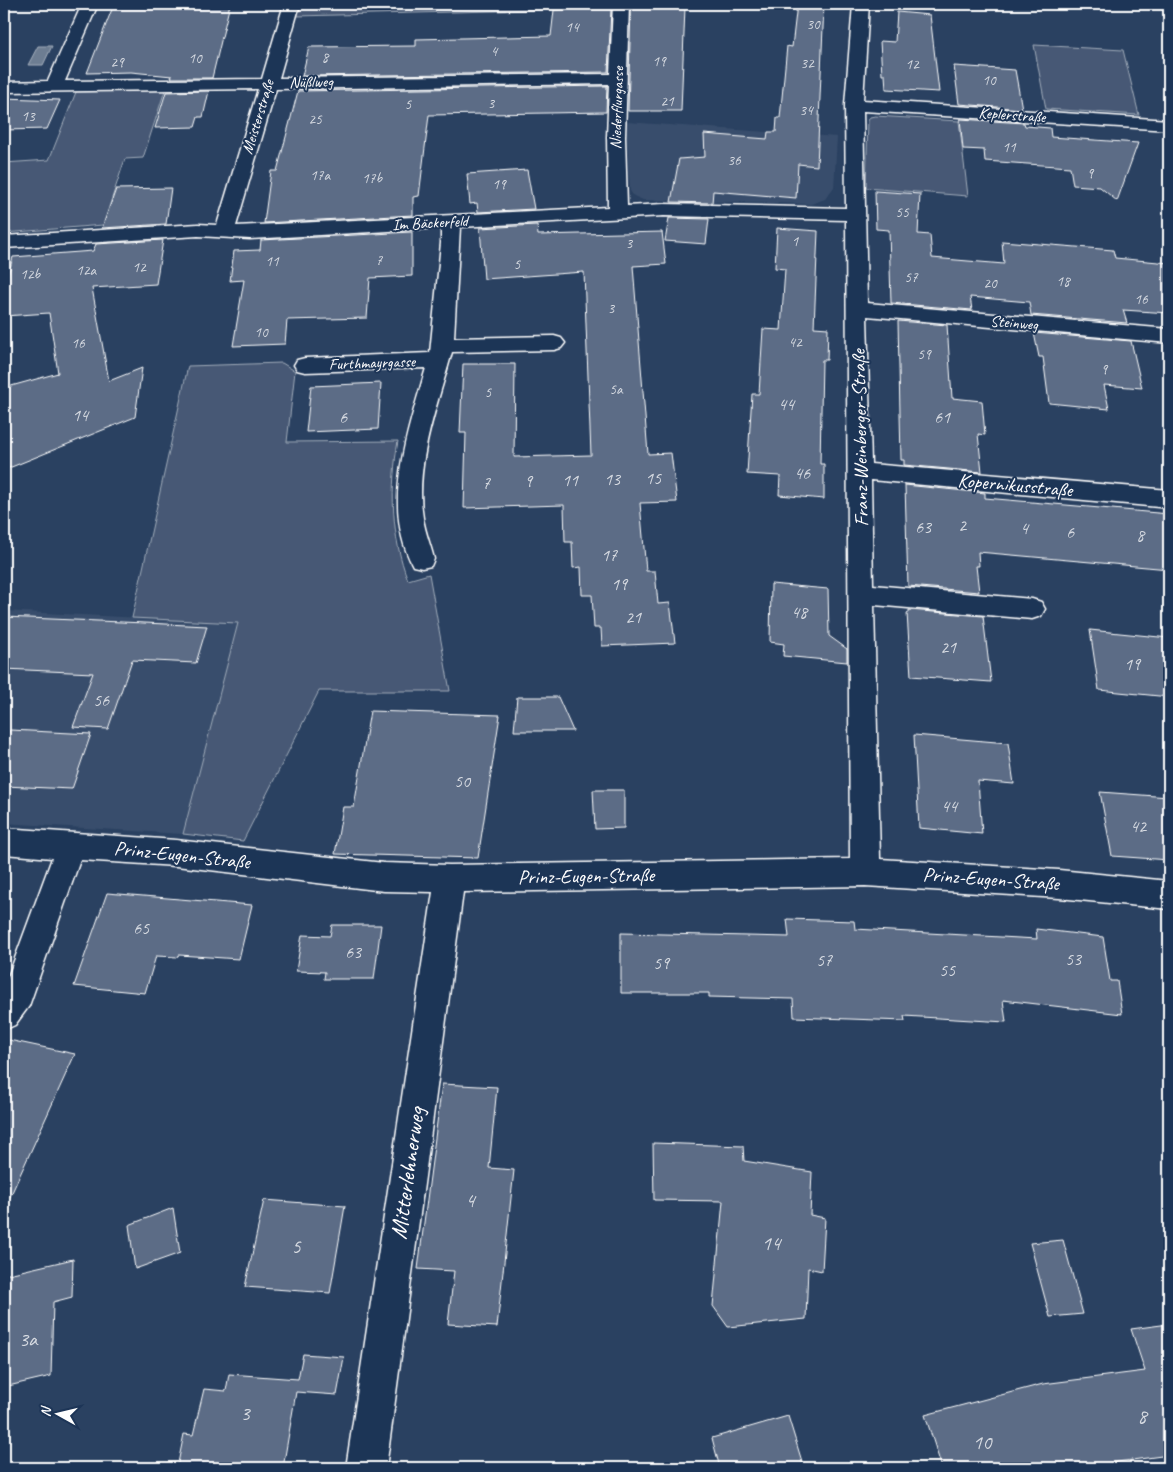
<svg xmlns="http://www.w3.org/2000/svg" width="1173" height="1472" font-family="Caveat,sans-serif">
<style>
.built{fill:#394e6c}
.green{fill:#465975;stroke:#a2acba}
.water{fill:#6d7d92;stroke:#a7b1be}
.building{fill:#5b6c86;stroke:#fff}
.lines{fill:none;stroke-linecap:round;stroke-linejoin:round}
.minor-casing{stroke:#fff;stroke-width:3}
.minor{fill:#1d3557;fill-rule:evenodd}
.labels{text-anchor:middle;dominant-baseline:central;stroke-width:4;stroke-linejoin:round;paint-order:stroke}
.far-number-label{font-size:15px;fill:#d6dae1}
.far-street-label{font-size:16px;fill:#fff;stroke:#1d3557}
.number-label{font-size:18px;fill:#d6dae1}
.street-label{font-size:20px;fill:#fff;stroke:#1d3557}
.near-number-label{font-size:21px;fill:#d6dae1}
.near-street-label{font-size:24px;fill:#fff;stroke:#1d3557}
</style>
<rect width="100%" height="100%" fill="#2a4161"/>
<filter id="ink" filterUnits="userSpaceOnUse"><feTurbulence type="fractalNoise" baseFrequency=".02" numOctaves="2"/><feDisplacementMap in="SourceGraphic" scale="10" xChannelSelector="R" yChannelSelector="G"/><feConvolveMatrix kernelMatrix="1 2 1 2 8 2 1 2 1" color-interpolation-filters="sRGB"/></filter>
<g filter="url(#ink)">
<g class="built">
<path d="M626 122 837 137 834 187 825 199 811 204 643 200 634 196 630 191Z"/>
<path d="M4 611 238 623 183 834 4 823Z"/>
</g>
<g class="green">
<path d="M302 4H612V8L297 16Z"/>
<path d="M1034 45 1123 50 1139 115 1046 109Z"/>
<path d="M165 90 143 158 125 159 103 225 4 233V163L49 160 76 92Z"/>
<path d="M875 116 959 121 968 196 866 188 868 121 870 117Z"/>
<path d="M282 363 295 371 287 442 398 441C390 486 391 537 408 580L429 574 450 691H319L243 841 183 834 238 623 132 618 188 366Z"/>
</g>
<path class="water" d="M38 46H52L43 65H28Z"/>
<g class="building">
<path d="M114 4H230L212 78H171L172 76 131 72 87 73Z"/>
<path d="M797 4H824L817 166 798 164 796 198 713 191 712 203 671 202 679 159 705 157 704 134 767 139 768 132H776L777 118H780L787 46 792 47Z"/>
<path d="M685 7 681 111H628L631 8Z"/>
<path d="M584 9H611L608 72 302 76 309 47 416 46V39L551 36 554 10Z"/>
<path d="M897 12 930 15 939 92 886 89 885 75H882L880 41 895 42Z"/>
<path d="M954 66 1015 70 1022 109 959 104Z"/>
<path d="M607 86 606 112 429 115 419 196 413 197V215L264 223 271 171H277L298 91Z"/>
<path d="M209 91 203 117H198L195 127 155 128 166 92Z"/>
<path d="M4 98 60 100 47 129 4 130Z"/>
<path d="M960 119 1024 123 1025 126 1050 128 1051 137 1138 143 1117 201 1100 187 1073 185 1070 167 985 161 984 150 963 149Z"/>
<path d="M527 170 534 209 478 212 477 203 470 204 467 174Z"/>
<path d="M171 188 166 224 102 228 116 189Z"/>
<path d="M875 191 920 194 918 234 930 235 932 258 1004 264 1002 241 1113 250 1115 258 1169 263V313L1123 310 1127 323 1031 315 1029 302 970 297 972 310 891 303 889 230 876 229Z"/>
<path d="M669 218 709 219 706 244 665 241Z"/>
<path d="M537 225 538 235 662 232 666 264 633 266 648 454 671 453 677 502 640 503 646 571H655L658 604 670 603 675 643 602 646 601 628H594L592 595H582L581 567 573 568 572 542H565L564 505 464 508 466 433H460L463 364H515L514 457 591 455 584 272 484 279 480 228Z"/>
<path d="M777 228 818 231 814 327 828 328 827 360H822L820 464H824V499L779 495 780 476 747 474 752 394H759L763 329 781 330 785 269 775 268Z"/>
<path d="M412 232V276L370 278 367 318 287 320 285 344 233 346 244 280 230 281 234 251 260 250 261 240Z"/>
<path d="M163 240 156 284 92 288 109 381 142 368 135 417 4 470V388L58 373 49 313 4 316V290L13 257 93 251 96 244Z"/>
<path d="M898 321 947 325 952 398 982 401 985 435 978 434 982 472 904 465V460H901Z"/>
<path d="M1034 333 1131 341 1142 388 1104 385 1109 409 1049 403 1043 357H1039Z"/>
<path d="M381 383 378 429 306 432 311 386Z"/>
<path d="M905 485 985 493V498L1169 514V569L978 552 979 566H976L979 592 908 586Z"/>
<path d="M771 584 828 589 829 636 847 649V662L783 656 784 644 770 642Z"/>
<path d="M909 610 983 616 991 682 911 676 907 613H909Z"/>
<path d="M4 617 145 623 207 626 196 663 132 660 108 729 73 727 93 673 4 669Z"/>
<path d="M1090 630 1169 638V697L1099 690Z"/>
<path d="M517 697H558L573 731H514Z"/>
<path d="M370 711 500 715 478 858 335 854 343 807H354Z"/>
<path d="M10 730 91 734 72 789 4 786V744Z"/>
<path d="M914 735 1008 743 1014 784 978 781 982 834 919 828Z"/>
<path d="M593 790H624V828L595 829Z"/>
<path d="M1100 792 1169 797V860L1112 856Z"/>
<path d="M107 893 252 905 239 959 179 955 178 957 156 956 145 993 74 986Z"/>
<path d="M787 919 854 921 855 929 1037 939 1036 929 1103 937 1110 981H1117L1122 1014 1003 1000 1006 1022 904 1016 905 1021 794 1017 793 999 709 997V993H621V933L789 937Z"/>
<path d="M332 925H381L374 979H324L325 972 296 971 302 935 330 936Z"/>
<path d="M4 1039 75 1054 4 1210Z"/>
<path d="M442 1084 497 1087 489 1168 514 1170 497 1327 448 1324 454 1271 418 1269Z"/>
<path d="M653 1143 743 1146 744 1161 812 1172 810 1215 825 1218 822 1271 808 1268 806 1319 728 1327 713 1306 723 1201 654 1200Z"/>
<path d="M264 1200 345 1206 330 1293 245 1287Z"/>
<path d="M173 1208 180 1253 135 1269 129 1225Z"/>
<path d="M1063 1240 1083 1314 1050 1317 1030 1243Z"/>
<path d="M73 1259 72 1297 53 1302 51 1376 4 1387V1275Z"/>
<path d="M1169 1324V1455L1073 1468H942L925 1415 1043 1384 1145 1371 1131 1329Z"/>
<path d="M303 1354 344 1357 337 1395 296 1392 283 1468H177L184 1434 193 1435 204 1389 226 1391 229 1374 298 1379Z"/>
<path d="M788 1416 804 1468H720L712 1438Z"/>
</g>
<g class="lines">
<defs>
<path id="minor" d="M82 4H98L65 81 262 79 284 4H300L279 78 610 74 613 4H629L625 137 627 206 664 204 846 208 845 105 853 4H869L863 100 1169 120V130L863 111 867 303 1169 329V343L867 316 871 464 1169 490V508L871 480 873 585 1032 599 1041 602 1045 609 1041 616 1032 619 874 605 880 859 1059 870 1169 881V909L1059 898 865 886 463 892 386 1468H346L433 892 384 891 176 866 80 860 29 1006 15 1025 4 1030V988L52 858 4 854V828L176 840 384 863 450 865 850 859 846 220 664 216 460 227 454 338 554 336 561 338 565 343 561 348 554 350 452 352C438 404 414 463 423 518 425 532 431 546 434 559L431 566 422 568 413 566C380 505 409 428 426 368L305 372 297 370 294 365 297 360 305 358 430 353 441 243V228L250 239 198 236 4 248V236L198 224 217 225 258 89 4 92V82L48 81ZM609 84 607 137 608 207 236 226 276 89Z"/>
</defs>
<use href="#minor" class="minor-casing"/>
<use href="#minor" class="minor"/>
</g>
</g>
<g class="labels">
<g class="far-number-label">
<text x="813" y="24">30</text>
<text x="572" y="27">14</text>
<text x="494" y="51">4</text>
<text x="325" y="57">8</text>
<text x="195" y="58">10</text>
<text x="659" y="61">19</text>
<text x="117" y="62">29</text>
<text x="807" y="63">32</text>
<text x="912" y="64">12</text>
<text x="989" y="80">10</text>
<text x="667" y="101">21</text>
<text x="491" y="103">3</text>
<text x="408" y="104">5</text>
<text x="806" y="110">34</text>
<text x="28" y="116">13</text>
<text x="315" y="119">25</text>
<text x="1009" y="147">11</text>
<text x="734" y="160">36</text>
<text x="1090" y="173">9</text>
<text x="320" y="175">17a</text>
<text x="372" y="178">17b</text>
<text x="499" y="184">19</text>
<text x="902" y="212">55</text>
<text x="795" y="241">1</text>
<text x="629" y="243">3</text>
<text x="379" y="260">7</text>
<text x="272" y="261">11</text>
<text x="517" y="264">5</text>
<text x="139" y="267">12</text>
<text x="86" y="270">12a</text>
<text x="30" y="274">12b</text>
<text x="911" y="277">57</text>
<text x="1063" y="281">18</text>
<text x="990" y="283">20</text>
<text x="1141" y="299">16</text>
<text x="611" y="308">3</text>
<text x="261" y="332">10</text>
<text x="795" y="342">42</text>
<text x="78" y="343">16</text>
<text x="924" y="354">59</text>
<text x="1104" y="369">9</text>
<text x="616" y="389">5a</text>
<text x="488" y="392">5</text>
</g>
<g class="far-street-label">
<text transform="translate(311 82) rotate(-1)">Nüßlweg</text>
<text transform="translate(617 108) rotate(-88)">Niederflurgasse</text>
<text transform="translate(1012 115) rotate(4)">Keplerstraße</text>
<text transform="translate(258 117) rotate(-73)">Meisterstraße</text>
<text transform="translate(430 223) rotate(-3)">Im Bäckerfeld</text>
<text transform="translate(1014 323) rotate(5)">Steinweg</text>
<text transform="translate(372 363) rotate(-2)">Furthmayrgasse</text>
</g>
<g class="number-label">
<text x="786" y="404">44</text>
<text x="80" y="415">14</text>
<text x="343" y="417">6</text>
<text x="942" y="417">61</text>
<text x="802" y="473">46</text>
<text x="653" y="478">15</text>
<text x="612" y="479">13</text>
<text x="570" y="480">11</text>
<text x="528" y="481">9</text>
<text x="486" y="483">7</text>
<text x="962" y="525">2</text>
<text x="923" y="527">63</text>
<text x="1024" y="528">4</text>
<text x="1070" y="532">6</text>
<text x="1140" y="535">8</text>
<text x="609" y="555">17</text>
<text x="619" y="584">19</text>
<text x="799" y="612">48</text>
<text x="633" y="617">21</text>
<text x="948" y="647">21</text>
<text x="1132" y="664">19</text>
<text x="101" y="700">56</text>
<text x="462" y="781">50</text>
<text x="949" y="806">44</text>
<text x="1138" y="826">42</text>
<text x="141" y="928">65</text>
<text x="353" y="952">63</text>
<text x="1073" y="959">53</text>
<text x="824" y="960">57</text>
<text x="661" y="963">59</text>
<text x="947" y="970">55</text>
</g>
<g class="street-label">
<text transform="translate(860 438) rotate(-91)">Franz-Weinberger-Straße</text>
<text transform="translate(1015 485) rotate(5)">Kopernikusstraße</text>
<text transform="translate(182 855) rotate(6)">Prinz-Eugen-Straße</text>
<text transform="translate(586 876) rotate(-1)">Prinz-Eugen-Straße</text>
<text transform="translate(991 879) rotate(4)">Prinz-Eugen-Straße</text>
</g>
<g class="near-number-label">
<text x="470" y="1200">4</text>
<text x="771" y="1243">14</text>
<text x="296" y="1246">5</text>
<text x="28" y="1339">3a</text>
<text x="245" y="1413">3</text>
<text x="1142" y="1416">8</text>
<text x="982" y="1442">10</text>
</g>
<g class="near-street-label">
<text transform="translate(407 1173) rotate(-82)">Mitterlehnerweg</text>
</g>
</g>
<rect width="1173" height="1472" fill="none" stroke="#1d3557" stroke-width="20"/>
<rect x="10" y="10" width="1153" height="1452" fill="none" stroke="#fff" stroke-width="2" filter="url(#ink)"/>
<g transform="translate(58 1414) rotate(278)" stroke="#1d3557" stroke-width="4" paint-order="stroke">
<path d="M0-4L9 19L0 12L-9 19Z" fill="#ffffff"/>
<text y="-8" font-size="14" font-weight="bold" text-anchor="middle" fill="#ffffff">N</text>
</g>
</svg>
